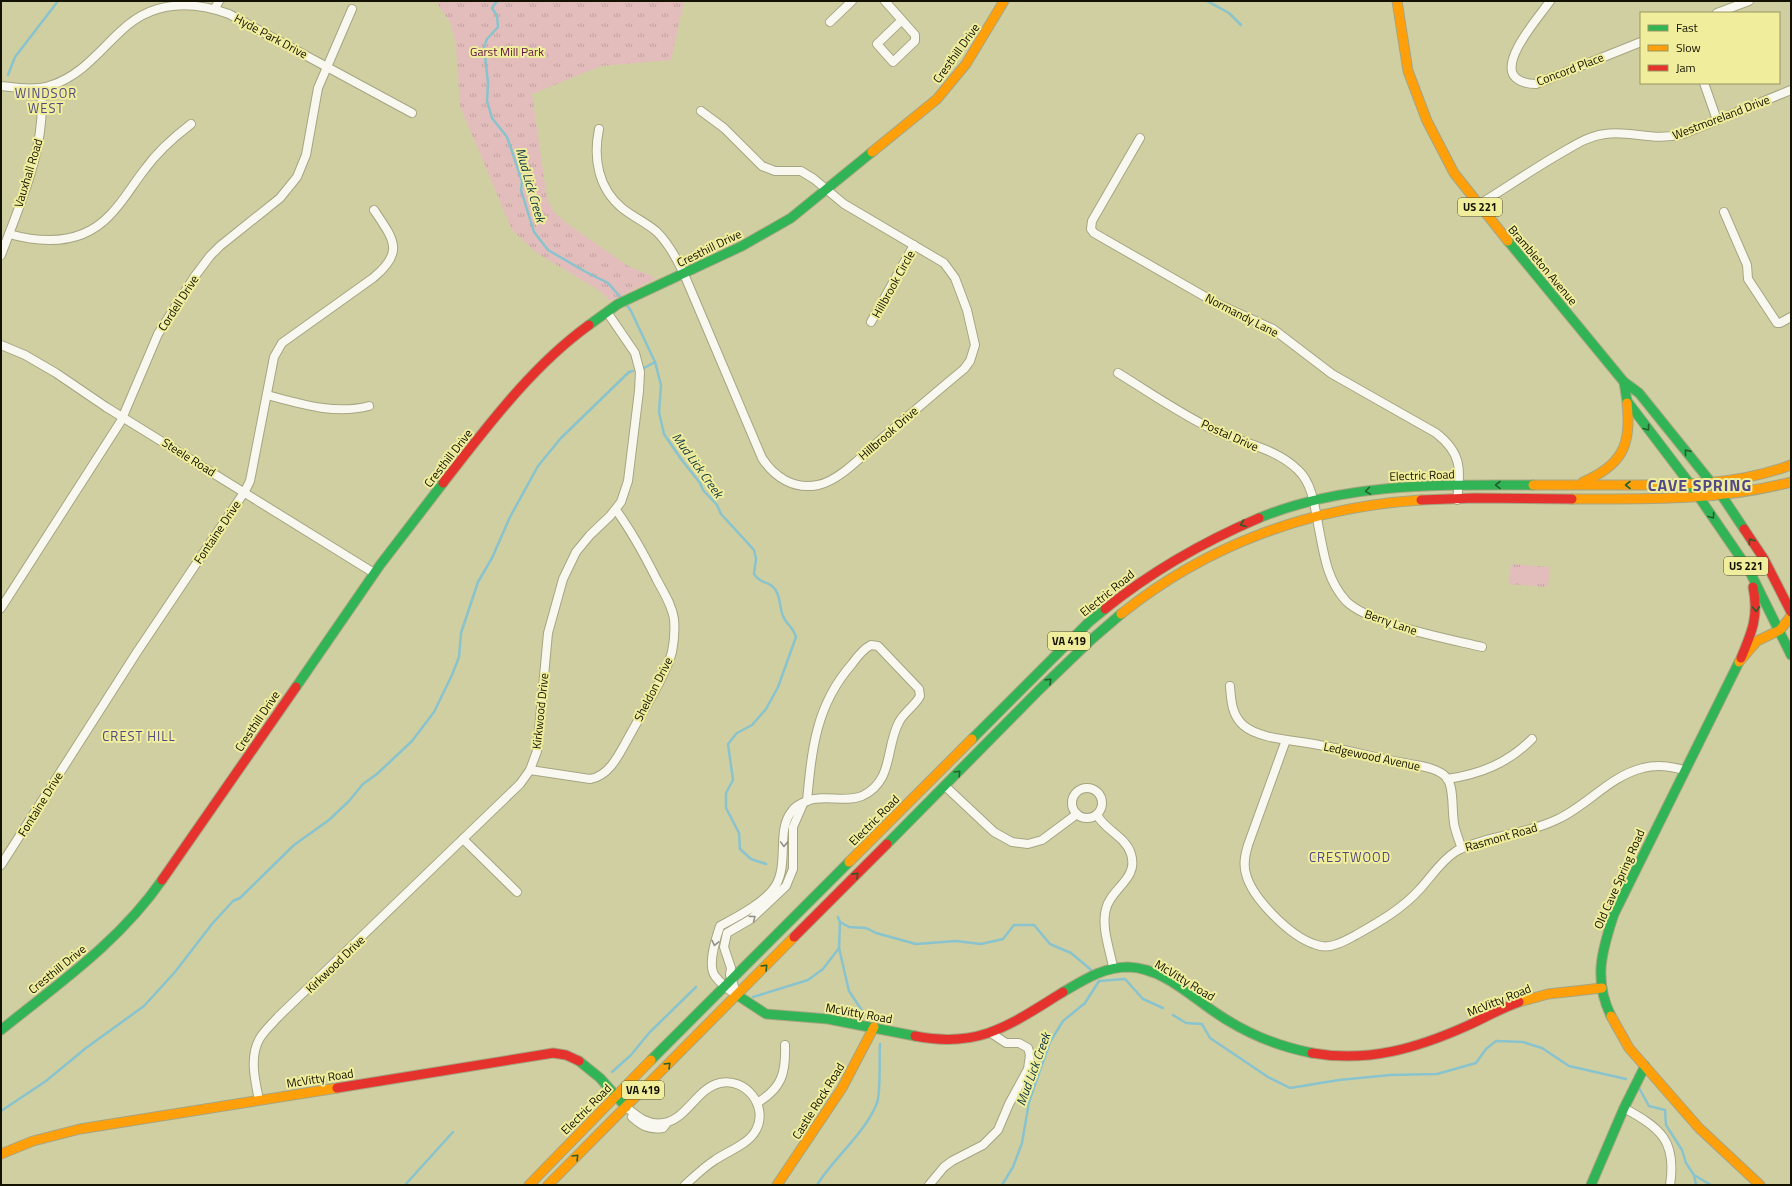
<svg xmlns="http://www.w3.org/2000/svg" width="1792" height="1186" font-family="'Titillium Web',sans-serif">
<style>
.grass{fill:url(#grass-tufts)}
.pitch{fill:#e2bdbc}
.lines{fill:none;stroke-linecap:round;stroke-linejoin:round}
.stream{stroke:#89c3cd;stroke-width:2.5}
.street-casing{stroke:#a6a582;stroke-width:10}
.fast-casing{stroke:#a6a582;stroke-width:11}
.slow-casing{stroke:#a6a582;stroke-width:11}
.jam-casing{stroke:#a6a582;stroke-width:11}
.street{stroke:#f8f8f1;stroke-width:8}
.fast{stroke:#30b455;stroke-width:9}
.slow{stroke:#ff9f0a;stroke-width:9}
.jam{stroke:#e5322d;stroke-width:9}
.oneway{stroke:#22622a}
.oneway2{stroke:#919085}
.labels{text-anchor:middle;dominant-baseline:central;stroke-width:4;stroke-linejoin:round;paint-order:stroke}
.shield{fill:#f0ee9c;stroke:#55532f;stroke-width:1}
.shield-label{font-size:11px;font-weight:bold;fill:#131100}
.street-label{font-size:12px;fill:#131100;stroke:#f0ee9c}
.park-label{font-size:12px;fill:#611144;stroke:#f0ee9c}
.neighbourhood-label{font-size:13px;letter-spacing:1px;fill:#504887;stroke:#f0ee9c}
.water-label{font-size:13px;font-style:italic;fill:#0f3644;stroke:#f0ee9c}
.district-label{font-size:16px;font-weight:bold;letter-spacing:1px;fill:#504887;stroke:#f0ee9c}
</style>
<defs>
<pattern id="grass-tufts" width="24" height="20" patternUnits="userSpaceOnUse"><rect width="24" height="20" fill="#e2bdbc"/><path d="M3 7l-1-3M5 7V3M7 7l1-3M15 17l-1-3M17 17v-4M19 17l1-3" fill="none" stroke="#c1a1a0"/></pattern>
</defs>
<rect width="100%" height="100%" fill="#d0cfa2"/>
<g class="grass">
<path d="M436 1H684L671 60 601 66 532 94 547 199 554 212 565 222 628 266 656 278 611 301 597 289 537 253 512 230 460 106 456 45 451 24Z"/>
<path d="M1511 564 1550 567 1548 587 1509 584Z"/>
</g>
<path class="pitch" d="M1517 568 1544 570 1543 584 1515 581Z"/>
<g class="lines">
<g class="stream">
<path d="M497 1 492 8 497 16 498 27 487 39 484 47 488 83 487 101 492 118 507 137 522 181 521 190 534 232 548 250 586 272 608 283 622 299"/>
<path d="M1207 1 1229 13 1241 25"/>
<path d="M8 75 15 57 58 1"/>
<path d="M626 304 631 311 655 362 661 385 659 412 664 434 681 459 700 483 703 490 717 505 721 514 754 550 756 559 754 574C762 585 765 580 772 586 781 593 779 607 783 616 786 624 794 628 796 637L778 687 766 709 752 725 737 733 728 744 733 780 726 793V808L739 833 740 849 751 859 766 864"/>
<path d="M644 368 655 362"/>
<path d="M838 917 840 922 849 927 866 928 876 933 916 944 956 941 981 944 1003 939 1014 925H1034L1050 944 1071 953 1089 968 1093 972"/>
<path d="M840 922 839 948 849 991 865 1015"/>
<path d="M1099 981 1125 979 1143 999 1163 1008"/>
<path d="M753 997 808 980 823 969 839 948"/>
<path d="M1173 1015 1186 1023 1202 1024 1210 1038 1268 1077 1290 1088 1339 1080 1390 1075 1437 1074 1476 1063 1486 1049 1496 1041 1523 1042 1542 1048 1569 1066 1626 1079"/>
<path d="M612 1072 631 1055 649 1033 696 987"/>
<path d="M1639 1088 1649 1106 1665 1110 1666 1125 1682 1150 1686 1163 1694 1175 1696 1185"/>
<path d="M1 1111 46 1081 86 1048 144 1006 175 972 212 924 233 901 240 898 294 845 329 820 349 801 363 784 377 774 412 741 434 712 452 675 459 657 461 633 478 582 492 558 510 517 538 466 561 438 629 372 633 371"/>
<path d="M1694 1175 1711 1185"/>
<path d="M405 1185 453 1132"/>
<path d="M817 1185C835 1156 864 1135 877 1103 881 1093 879 1057 880 1044"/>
<path d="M1002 1185 1013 1167 1022 1143 1029 1102 1050 1042 1063 1021 1085 1003 1099 981"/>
</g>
<defs>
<g id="street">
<path d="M885 1 915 35V41L893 62 877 44 902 20"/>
<path d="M1550 1C1540 16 1498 62 1516 78 1522 83 1529 84 1536 84L1641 42"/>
<path d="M215 8 219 1"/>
<path d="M1717 13 1749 1"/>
<path d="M830 22 852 1"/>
<path d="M1704 83 1717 120"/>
<path d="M1 86C18 88 36 91 52 85 82 75 99 51 121 31 152 1 190 0 229 14L412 113"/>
<path d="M599 129C593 158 598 188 622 208 633 217 647 223 657 232 669 244 677 259 684 274L762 458C774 477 794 490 818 485 839 481 863 455 879 441 907 417 935 393 964 369L970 361 975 345 967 310 955 278 944 263 844 204 814 179 801 171H775L762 166 724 128 701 111"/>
<path d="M1140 138 1092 221 1091 229 1094 233 1216 303 1273 329 1332 374 1436 433C1462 453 1461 470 1457 500"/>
<path d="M1478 205C1506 188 1533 169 1561 153 1575 145 1588 136 1605 134 1632 130 1653 142 1683 134L1791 90"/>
<path d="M1724 212 1747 265 1748 279 1777 323H1780L1791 317"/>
<path d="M9 234C45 244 83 244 110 215 124 201 133 184 145 169 158 151 174 137 191 124"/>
<path d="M1 255C21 201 47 146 41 88"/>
<path d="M871 322 914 245"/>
<path d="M1 345 25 355 56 373 106 407 374 573"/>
<path d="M1118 373C1149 392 1182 415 1214 430 1242 443 1276 448 1298 470 1313 484 1315 509 1319 529 1324 555 1327 580 1346 601 1369 624 1449 639 1482 647"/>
<path d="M267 395C301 404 335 415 369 406"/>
<path d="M1 608 121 421 158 334 195 276 210 256 220 246 280 198 297 177 306 155 318 88 352 9"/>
<path d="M871 645 878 646 919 689 920 696C915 706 904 712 899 722 885 748 894 781 862 796 845 803 824 794 807 801 812 748 816 705 852 664 857 657 863 649 871 645Z"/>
<path d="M1230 686C1231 701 1232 715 1243 725 1260 740 1297 740 1319 745 1348 750 1376 758 1405 763 1418 766 1438 767 1447 778 1455 789 1451 815 1455 828 1457 835 1459 842 1462 848"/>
<path d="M1286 740 1248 845C1245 855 1243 864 1246 874 1252 898 1290 936 1314 944 1321 947 1330 947 1337 944 1344 942 1350 938 1356 935 1379 922 1402 909 1420 889 1431 877 1441 861 1455 852 1462 847 1471 845 1480 842 1506 834 1534 831 1558 819 1588 805 1610 776 1643 768 1657 764 1670 766 1684 770"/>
<path d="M530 770 590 779C611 776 621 750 631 733 643 711 666 675 672 652 674 642 675 630 674 619 672 605 664 593 657 580 645 556 632 532 616 510"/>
<path d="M1447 779C1481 774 1508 763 1532 739"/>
<path d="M945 786 994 832 1012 842 1028 844 1042 840 1077 814"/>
<circle cx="1087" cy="803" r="15"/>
<path d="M1097 815C1105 830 1126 837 1131 854 1139 879 1111 888 1106 909 1101 927 1110 950 1113 967"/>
<path d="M463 839 517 892"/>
<path d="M1 865 137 652 245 491 250 481 274 357 282 343 373 278C405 252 394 240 374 210"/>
<path d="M737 995C729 990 721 984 715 976 707 965 716 938 720 926 737 917 766 902 776 885 789 862 776 830 792 811 795 806 802 803 807 801"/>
<path d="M737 995 730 975 731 968 724 947 727 933 751 919 786 886 793 869V827L803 804"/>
<path d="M259 1100C255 1081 249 1056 260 1038 265 1030 272 1024 278 1017L520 784 530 770 537 751 548 633 563 579 576 552 590 535 610 516 621 502 628 481 639 391 640 372 635 353 607 312"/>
<path d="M757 1103C782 1088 786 1073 785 1045"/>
<path d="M626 1107C637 1116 648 1126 664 1123 687 1119 697 1088 720 1083 745 1077 769 1106 756 1130 749 1144 728 1151 715 1160 704 1167 695 1176 685 1185"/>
<path d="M1624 1108C1660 1128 1677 1140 1670 1185"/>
<path d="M632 1117C642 1126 649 1130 663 1128L666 1124"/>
<path d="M929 1185 944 1167 952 1161 983 1145 998 1130 1009 1104 1028 1069 1030 1055 1028 1048 1019 1043H1006L991 1033"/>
</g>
<g id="fast">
<path d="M1508 241 1624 382 1639 393 1722 496 1744 529"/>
<path d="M589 325 618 304 742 246 791 218 872 152"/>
<path d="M1624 382 1627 401 1690 484 1749 570 1791 655"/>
<path d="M1259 518C1346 482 1441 485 1533 485"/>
<path d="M296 687 380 565 443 483"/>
<path d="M972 739 1089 622 1105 609"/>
<path d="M887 844 1039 690 1092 639 1121 614"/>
<path d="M1063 992C1084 980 1103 967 1128 967 1166 968 1196 1002 1227 1020 1253 1036 1281 1047 1312 1053"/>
<path d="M737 995 766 1014 828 1019 915 1036"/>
<path d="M1611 1016C1593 980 1602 950 1614 914L1739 662"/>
<path d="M1 1030C58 984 120 941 162 880"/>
<path d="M651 1060 849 862"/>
<path d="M579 1061 600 1078 626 1107"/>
<path d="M1591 1185 1624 1108 1645 1066"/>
</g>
<g id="slow">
<path d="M1397 1 1408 71 1427 121 1454 173 1508 241"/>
<path d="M872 152 937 99 966 64 1004 1"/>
<path d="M1583 482C1622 465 1632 445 1627 403"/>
<path d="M1533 485C1565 485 1597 485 1628 485 1685 485 1737 485 1791 465"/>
<path d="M1572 499C1646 499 1719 501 1791 482"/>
<path d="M1121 614C1208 544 1311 507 1421 500"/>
<path d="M1739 662 1757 641 1780 630 1791 616"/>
<path d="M849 862 972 739"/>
<path d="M1519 1002 1548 994 1602 988"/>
<path d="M1611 1016 1629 1048 1699 1128 1760 1185"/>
<path d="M1 1154 33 1141 80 1129 337 1088"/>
<path d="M529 1185 651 1060"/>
<path d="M548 1185 794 937"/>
<path d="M777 1185 842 1088 874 1027"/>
</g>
<g id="jam">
<path d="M443 483C487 427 531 367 589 325"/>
<path d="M1421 500 1475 498 1572 499"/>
<path d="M1744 529 1764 559 1791 612"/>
<path d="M1105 609C1152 571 1203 542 1259 518"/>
<path d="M1741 658C1752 632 1759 616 1753 587"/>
<path d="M162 880 296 687"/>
<path d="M794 937 887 844"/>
<path d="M915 1036C980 1049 1011 1024 1063 992"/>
<path d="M1312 1053C1368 1063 1418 1048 1469 1025 1486 1017 1502 1008 1519 1002"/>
<path d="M337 1088 553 1053 566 1055 579 1061"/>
</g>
</defs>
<use href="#street" class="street-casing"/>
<use href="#fast" class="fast-casing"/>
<use href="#slow" class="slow-casing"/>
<use href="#jam" class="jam-casing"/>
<use href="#street" class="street"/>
<use href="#fast" class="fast"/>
<use href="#slow" class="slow"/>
<use href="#jam" class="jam"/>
</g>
<defs><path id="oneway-chevron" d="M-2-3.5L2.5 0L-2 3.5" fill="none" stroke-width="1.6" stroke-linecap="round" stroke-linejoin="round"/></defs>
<g class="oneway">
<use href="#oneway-chevron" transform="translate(1647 428) rotate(53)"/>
<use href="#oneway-chevron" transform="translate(1687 452) rotate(-129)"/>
<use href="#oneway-chevron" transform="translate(1498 485) rotate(180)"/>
<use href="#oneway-chevron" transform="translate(1628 485) rotate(180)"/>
<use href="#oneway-chevron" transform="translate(1368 491) rotate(171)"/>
<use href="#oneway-chevron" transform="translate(1712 516) rotate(54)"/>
<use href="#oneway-chevron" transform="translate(1243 524) rotate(159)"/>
<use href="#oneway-chevron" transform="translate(1751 541) rotate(-124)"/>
<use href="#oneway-chevron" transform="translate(1756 609) rotate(87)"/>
<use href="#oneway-chevron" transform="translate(1049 681) rotate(-44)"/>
<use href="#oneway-chevron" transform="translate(958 773) rotate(-45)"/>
<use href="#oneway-chevron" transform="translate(856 875) rotate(-45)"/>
<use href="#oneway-chevron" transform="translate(765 967) rotate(-45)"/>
<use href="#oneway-chevron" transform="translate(668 1065) rotate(-45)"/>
<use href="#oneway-chevron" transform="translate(576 1157) rotate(-45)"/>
</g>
<g class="oneway2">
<use href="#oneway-chevron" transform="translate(784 844) rotate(92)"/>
<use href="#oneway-chevron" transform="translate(753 918) rotate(-37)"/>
<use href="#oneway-chevron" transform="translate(715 943) rotate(102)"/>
</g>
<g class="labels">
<g class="shield">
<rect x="1458" y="198" width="44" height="18" rx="3"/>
<rect x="1724" y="557" width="44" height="18" rx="3"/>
<rect x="1048" y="632" width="42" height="18" rx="3"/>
<rect x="622" y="1081" width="42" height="18" rx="3"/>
</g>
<g class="shield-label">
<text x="1480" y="207">US 221</text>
<text x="1746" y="566">US 221</text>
<text x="1069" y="641">VA 419</text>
<text x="643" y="1090">VA 419</text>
</g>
<g class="street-label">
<text transform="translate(271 36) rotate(28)">Hyde Park Drive</text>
<text transform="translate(956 53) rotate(-54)">Cresthill Drive</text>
<text transform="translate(1570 69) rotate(-21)">Concord Place</text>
<text transform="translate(1721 117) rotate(-21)">Westmoreland Drive</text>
<text transform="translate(28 173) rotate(-73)">Vauxhall Road</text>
<text transform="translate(709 248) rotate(-26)">Cresthill Drive</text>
<text transform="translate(1543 265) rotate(50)">Brambleton Avenue</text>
<text transform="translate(893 284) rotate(-61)">Hillbrook Circle</text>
<text transform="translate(178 303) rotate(-57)">Cordell Drive</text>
<text transform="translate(1242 315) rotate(27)">Normandy Lane</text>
<text transform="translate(888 433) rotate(-41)">Hillbrook Drive</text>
<text transform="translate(1230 435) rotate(24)">Postal Drive</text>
<text transform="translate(189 457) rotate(32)">Steele Road</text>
<text transform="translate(448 458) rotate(-52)">Cresthill Drive</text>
<text transform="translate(1422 475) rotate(-2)">Electric Road</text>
<text transform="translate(217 532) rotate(-56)">Fontaine Drive</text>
<text transform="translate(1107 593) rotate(-39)">Electric Road</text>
<text transform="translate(1391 622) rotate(19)">Berry Lane</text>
<text transform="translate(653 689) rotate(-63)">Sheldon Drive</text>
<text transform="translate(540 711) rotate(-84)">Kirkwood Drive</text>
<text transform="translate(257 721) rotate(-56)">Cresthill Drive</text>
<text transform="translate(1372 756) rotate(12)">Ledgewood Avenue</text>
<text transform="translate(40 804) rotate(-58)">Fontaine Drive</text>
<text transform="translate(874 820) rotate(-45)">Electric Road</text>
<text transform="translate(1501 837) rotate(-16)">Rasmont Road</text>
<text transform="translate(1619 879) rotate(-66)">Old Cave Spring Road</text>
<text transform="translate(335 964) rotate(-44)">Kirkwood Drive</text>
<text transform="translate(57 969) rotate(-39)">Cresthill Drive</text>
<text transform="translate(1185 980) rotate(31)">McVitty Road</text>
<text transform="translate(1499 1000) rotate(-22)">McVitty Road</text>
<text transform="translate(859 1013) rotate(10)">McVitty Road</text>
<text transform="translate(320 1078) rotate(-9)">McVitty Road</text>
<text transform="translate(818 1101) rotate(-58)">Castle Rock Road</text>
<text transform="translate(586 1109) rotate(-45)">Electric Road</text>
</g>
<g class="park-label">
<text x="507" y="51">Garst Mill Park</text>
</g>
<g class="neighbourhood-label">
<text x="46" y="93">WINDSOR<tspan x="46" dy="15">WEST</tspan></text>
<text x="139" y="736">CREST HILL</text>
<text x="1350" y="857">CRESTWOOD</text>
</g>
<g class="water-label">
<text transform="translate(531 185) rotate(74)">Mud Lick Creek</text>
<text transform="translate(698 465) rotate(54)">Mud Lick Creek</text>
<text transform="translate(1033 1069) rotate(-70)">Mud Lick Creek</text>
</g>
<g class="district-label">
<text x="1700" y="485">CAVE SPRING</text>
</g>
</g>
<rect width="1792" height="1186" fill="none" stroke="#131100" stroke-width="4"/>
<rect x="1640" y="12" width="140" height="72" fill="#f0ee9c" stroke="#98965e"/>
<rect x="1648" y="25" width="20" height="6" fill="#30b455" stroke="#98965e"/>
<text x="1676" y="32" font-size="12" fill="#131100">Fast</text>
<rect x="1648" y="45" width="20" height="6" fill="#ff9f0a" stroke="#98965e"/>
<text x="1676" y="52" font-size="12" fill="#131100">Slow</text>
<rect x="1648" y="65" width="20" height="6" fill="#e5322d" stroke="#98965e"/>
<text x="1676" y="72" font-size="12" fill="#131100">Jam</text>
</svg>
